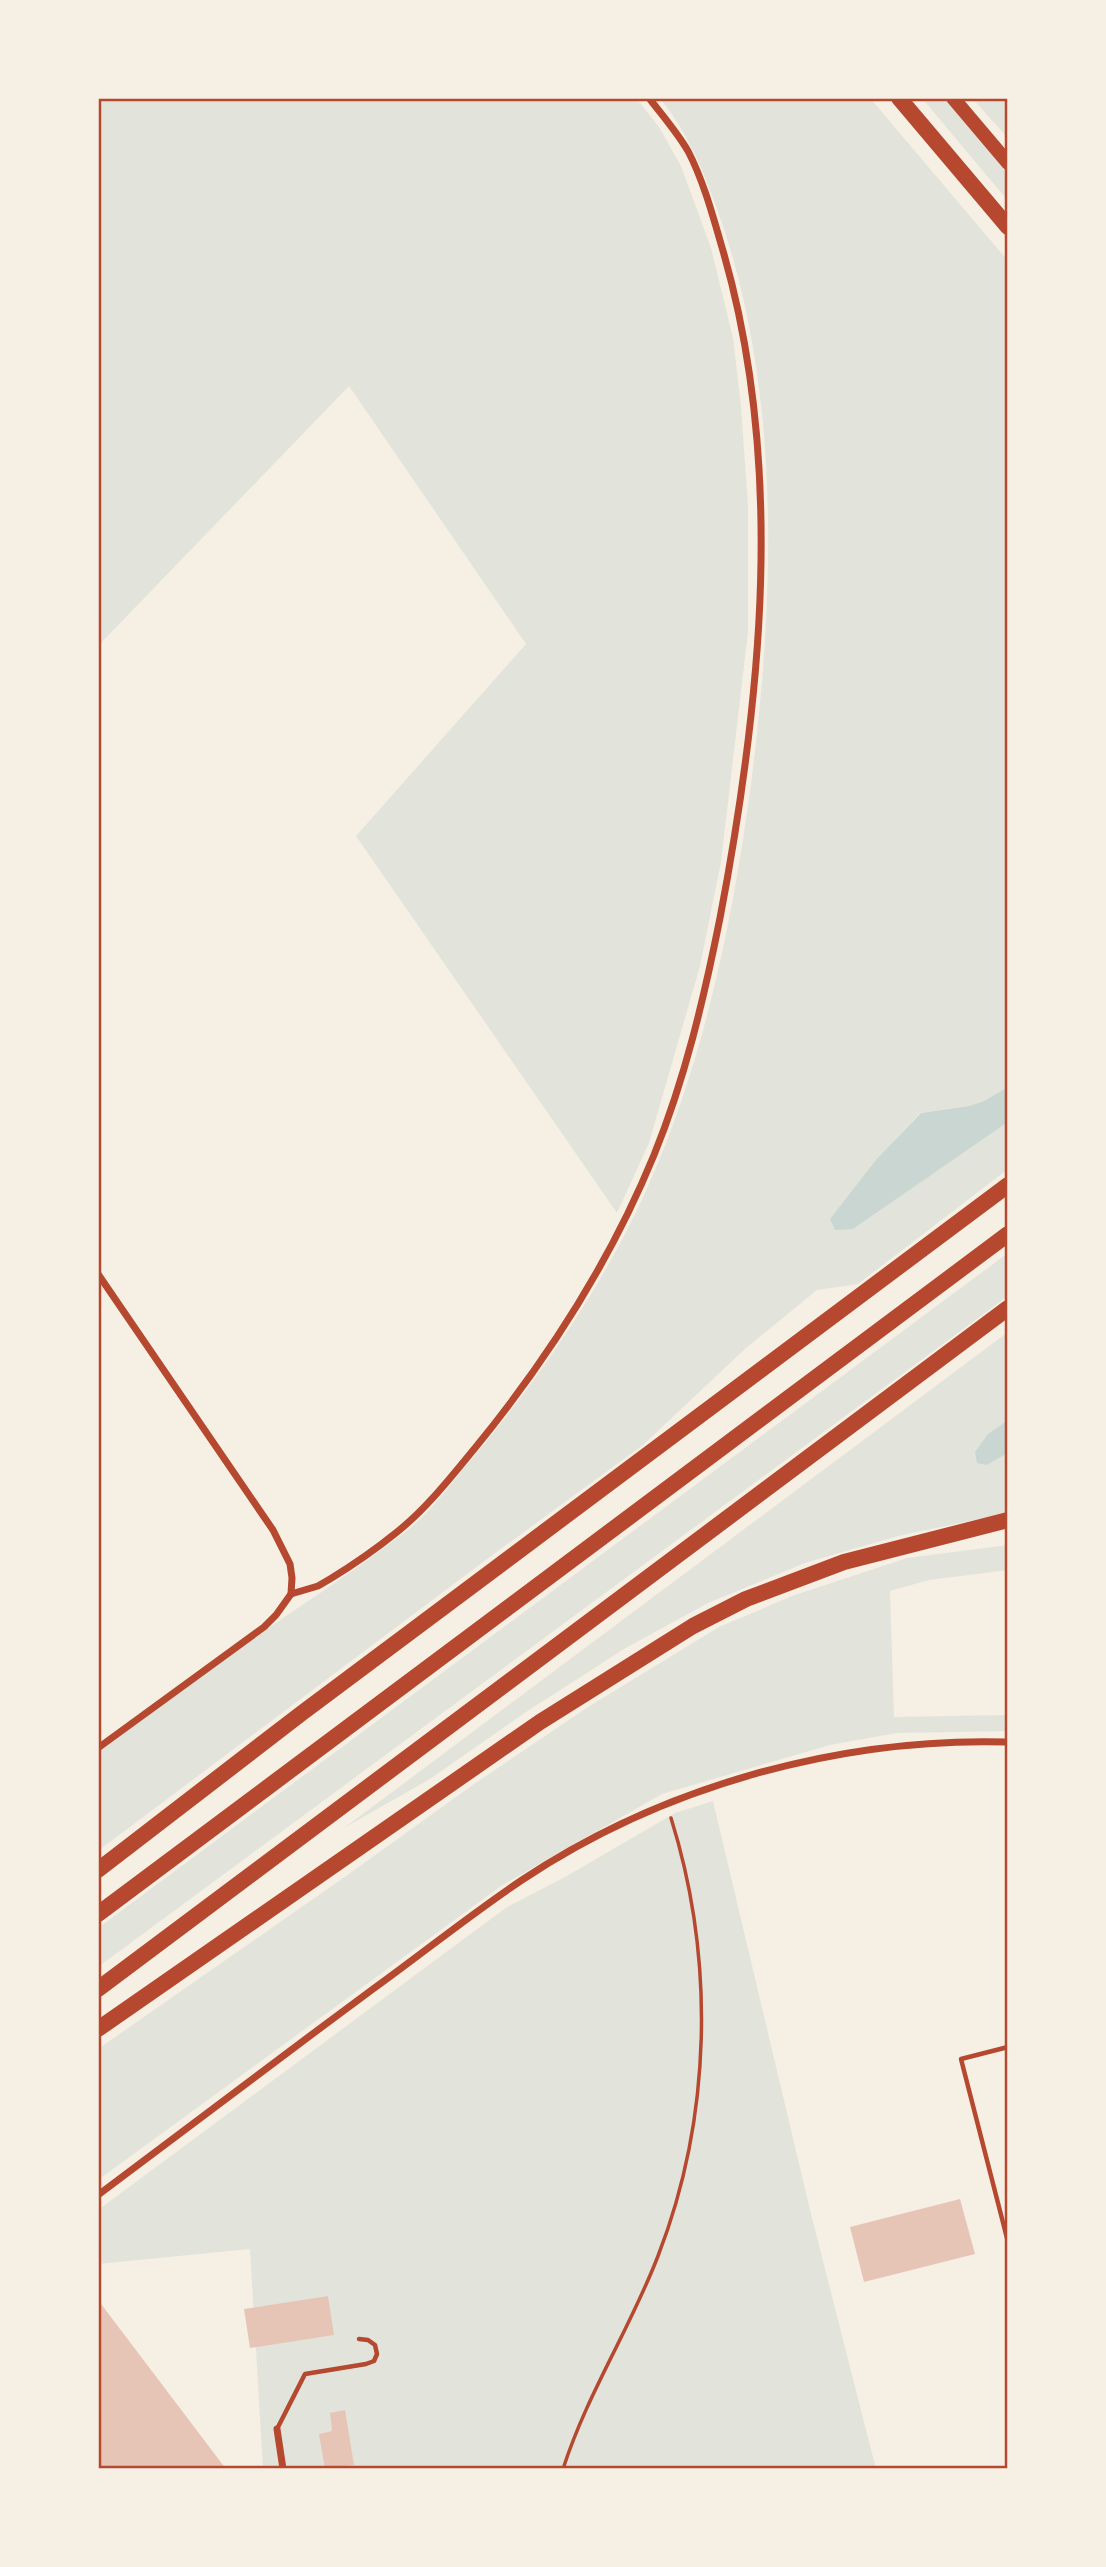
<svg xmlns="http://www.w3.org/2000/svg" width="1106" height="2567" font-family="'Roboto Condensed',sans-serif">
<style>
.green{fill:#e2e4dc}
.water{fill:#c9d6d2}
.building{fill:#e6c5b7}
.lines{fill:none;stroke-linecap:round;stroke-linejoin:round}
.path{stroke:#b5482f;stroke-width:3.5}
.service{stroke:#b5482f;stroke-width:4.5}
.minor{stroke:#b5482f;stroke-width:7}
.primary{stroke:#b5482f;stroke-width:14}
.trunk{stroke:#b5482f;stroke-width:16}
.motorway{stroke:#b5482f;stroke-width:16}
.neatline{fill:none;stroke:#b5482f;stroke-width:2.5}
</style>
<rect width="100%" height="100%" fill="#f6efe4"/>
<g class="green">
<path d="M98 98H636L659 127 681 166 711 248 733 338 741 406 748 506V632L721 862 700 966 649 1143 617 1213 356 836 526 644 349 386 98 646Z"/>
<path d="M660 98H870L1008 261V1087L984 1101 969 1106 920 1113 877 1160 830 1219 853 1229 1008 1122V1169L858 1284 817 1290 746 1348 643 1445 487 1559 98 1851V1753C150 1715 201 1675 254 1638 296 1608 340 1581 381 1550 394 1540 408 1531 419 1520 431 1509 441 1496 451 1484 528 1395 606 1285 652 1177 706 1052 733 918 751 784 775 597 782 388 717 209 703 169 687 132 660 98Z"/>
<path d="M922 98H947L1008 171V201Z"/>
<path d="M972 98H1008V138Z"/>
<path d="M1008 1253V1296L98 1967V1928Z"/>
<path d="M1008 1332V1420L989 1434 987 1465 1008 1453V1513L898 1536 805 1563 708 1603 624 1649 526 1712 430 1779 344 1828Z"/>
<path d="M1008 1545V1570L929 1580 890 1591 894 1717 1008 1715V1731L897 1733 830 1745 662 1794 501 1886 98 2180V2049L346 1876 474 1784 588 1707 719 1627 792 1596 907 1558Z"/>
<path d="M713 1801 810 2210 876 2469H263L250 2249 98 2264V2210L507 1907 565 1877 675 1813Z"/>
</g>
<g class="water">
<path d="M1008 1087V1122L853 1229 835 1230 830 1219 876 1160 921 1113 969 1106 984 1101Z"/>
<path d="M1008 1420V1453L987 1465 977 1463 975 1452 988 1434Z"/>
</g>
<g class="building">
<path d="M960 2199 975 2254 864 2282 850 2227Z"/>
<path d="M328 2296 334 2335 250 2348 244 2309Z"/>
<path d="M98 2300 226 2469H98Z"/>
<path d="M345 2410 354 2465 325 2469 319 2434 332 2431 330 2413Z"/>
</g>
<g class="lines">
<path class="path" d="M563 2469C587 2394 630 2329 658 2256 712 2117 715 1959 671 1818"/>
<g class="service">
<path d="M1008 2047 961 2059 1008 2242"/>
<path d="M277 2429 305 2374 366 2364 374 2361 377 2354 375 2345 368 2340 359 2339"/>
</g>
<g class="minor">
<path d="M98 1274 273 1530 290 1564 292 1578 291 1594 276 1615 264 1627 98 1748"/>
<path d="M291 1594 318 1586 330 1579C353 1565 376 1549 397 1532 427 1508 451 1477 475 1448 547 1360 611 1260 654 1155 685 1079 704 998 720 918 762 698 786 462 721 244 712 213 703 180 688 151 677 132 662 115 649 98"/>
<path d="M98 2195C190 2126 281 2057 373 1989 423 1953 471 1914 522 1880 663 1786 840 1737 1008 1742"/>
<path d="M277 2429 283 2469"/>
</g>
<path class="primary" d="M953 98 1008 163"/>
<path class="trunk" d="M899 98 1008 227"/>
<g class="motorway">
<path d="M98 1870 302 1713 1008 1185"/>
<path d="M98 1914 1008 1234"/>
<path d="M98 1989 1008 1308"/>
<path d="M98 2029 540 1722 693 1626 746 1599 844 1562 1008 1520"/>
</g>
</g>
<rect width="1106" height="2567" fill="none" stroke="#f6efe4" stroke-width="200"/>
<rect x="100" y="100" width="906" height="2367" class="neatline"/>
</svg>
